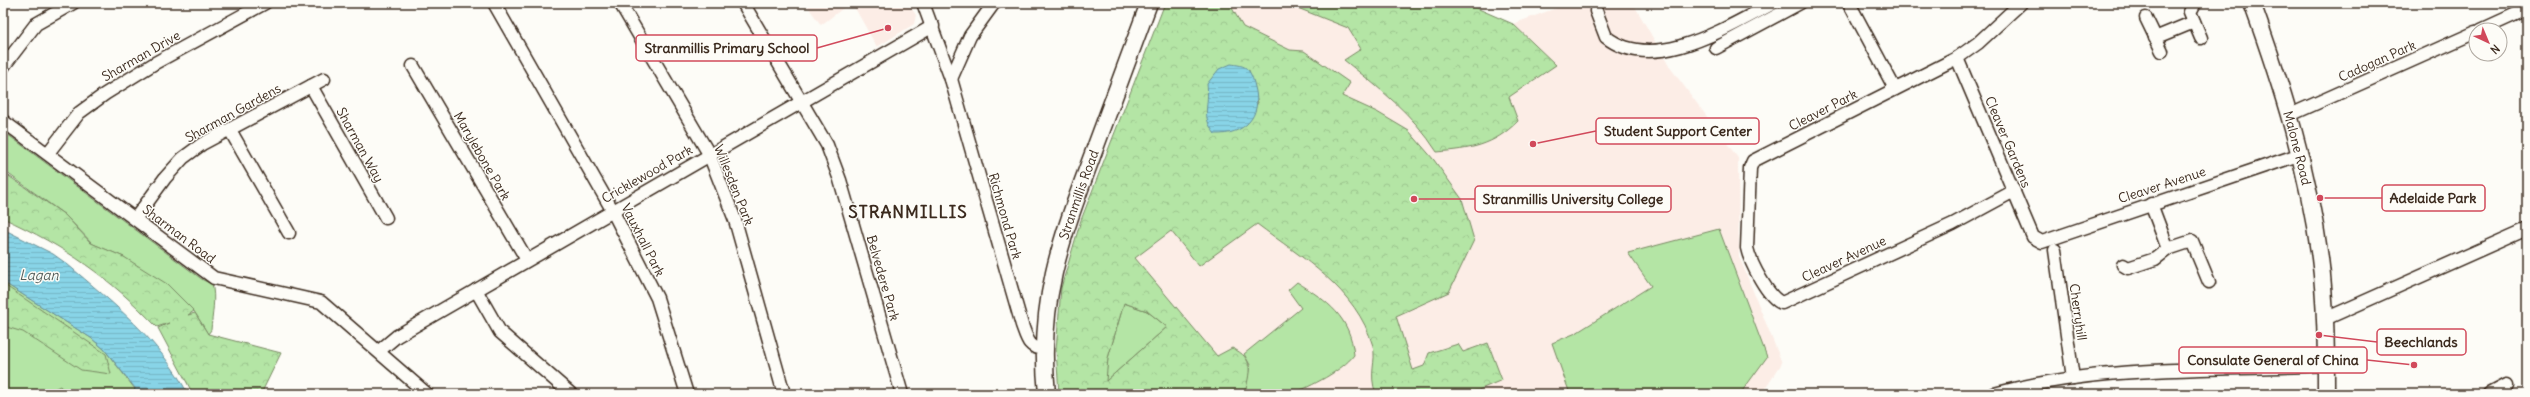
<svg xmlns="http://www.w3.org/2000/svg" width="2530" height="397" font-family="Delius,sans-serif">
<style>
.built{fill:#fcede6}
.grass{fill:#b4e5a5;stroke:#788862}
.forest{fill:url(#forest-crowns);stroke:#788862;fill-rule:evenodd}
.water{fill:url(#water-rules);stroke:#699097}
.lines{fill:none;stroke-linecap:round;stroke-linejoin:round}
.street-casing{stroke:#3b2a1e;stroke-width:15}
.secondary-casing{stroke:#3b2a1e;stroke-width:19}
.street{stroke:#fdfcf7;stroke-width:12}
.secondary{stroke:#fdfcf7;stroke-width:16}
.labels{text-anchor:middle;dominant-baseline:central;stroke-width:3;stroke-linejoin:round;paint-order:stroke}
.street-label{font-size:13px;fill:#3b2a1e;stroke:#fdfcf7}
.water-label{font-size:14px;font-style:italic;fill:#525d5a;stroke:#fdfcf7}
.district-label{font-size:17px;font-weight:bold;letter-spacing:1px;fill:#3b2a1e;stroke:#fdfcf7}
.leader{fill:none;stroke:#d1495b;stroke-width:1.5}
.callout-dot{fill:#d1495b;stroke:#fdfcf7;stroke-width:1.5}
.callout{fill:#fdfcf7;stroke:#d1495b;stroke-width:1.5}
.callout-label{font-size:14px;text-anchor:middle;font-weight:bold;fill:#3b2a1e}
</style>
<defs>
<pattern id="forest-crowns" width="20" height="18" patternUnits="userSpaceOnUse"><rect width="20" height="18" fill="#b4e5a5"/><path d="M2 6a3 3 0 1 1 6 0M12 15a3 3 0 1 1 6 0" fill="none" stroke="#9cc58e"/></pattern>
<pattern id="water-rules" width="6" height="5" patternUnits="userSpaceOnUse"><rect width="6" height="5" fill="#88d4e7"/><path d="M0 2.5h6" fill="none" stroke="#76b6c6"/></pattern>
</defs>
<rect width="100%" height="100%" fill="#fdfcf7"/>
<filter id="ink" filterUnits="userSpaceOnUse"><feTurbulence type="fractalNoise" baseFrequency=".025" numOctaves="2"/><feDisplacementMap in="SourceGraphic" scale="8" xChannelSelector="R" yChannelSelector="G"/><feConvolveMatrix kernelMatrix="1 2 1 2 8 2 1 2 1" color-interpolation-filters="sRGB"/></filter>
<g filter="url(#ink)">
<g class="built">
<path d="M805 3H850L821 25Z"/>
<path d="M852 3H908L916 15 914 24 877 47Z"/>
<path d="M1165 3H1465L1513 24 1570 3H1633L1669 66 1738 158 1739 256 1782 363 1762 394H1059L1056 350 1061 288 1081 220Z"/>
</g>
<g class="grass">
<path d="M3 131 203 280 212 284C216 297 212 316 211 330L208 334 194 311 124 257 93 244 65 215 3 170Z"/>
<path d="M1719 229 1767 357 1740 394H1570L1552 343 1576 333 1651 286 1628 253Z"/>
<path d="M3 282 91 338 104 349 135 389 133 394H3Z"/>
<path d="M1297 282C1328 302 1350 316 1354 355 1342 371 1311 386 1292 394 1282 397 1257 394 1245 394L1250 365 1244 354 1301 308 1288 290Z"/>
<path d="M1124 303 1147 311 1167 327 1105 382 1108 358Z"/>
</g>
<g class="forest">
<path d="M1165 3H1229L1243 27 1290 50 1304 51 1350 83 1342 96 1377 112 1409 131 1434 160 1462 199 1474 240 1449 292 1396 316 1413 370 1424 366 1429 353 1458 344 1463 352 1488 343 1502 380 1469 394H1376C1368 373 1377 362 1373 346 1356 288 1303 259 1257 224L1199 266 1171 231 1135 258 1217 356 1232 348C1256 359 1249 372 1245 394H1059L1056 350 1061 288 1081 220ZM1249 70 1258 103 1207 109 1209 96ZM1124 303 1147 311 1167 327 1106 381 1108 358Z"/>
<path d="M1285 3H1465L1513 24 1556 65 1509 97 1518 121C1493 146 1471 149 1437 152 1413 114 1379 88 1344 60L1361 49 1348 28Z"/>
<path d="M3 172 65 215 91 243 124 257 167 284 194 311 188 315 195 313 208 334 281 353 261 394H193L158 328 169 323 157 327C109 277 66 247 3 218Z"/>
<path d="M3 284 106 354 111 374 81 370 23 332 3 326Z"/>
<path d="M60 386 68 394H44Z"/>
</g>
<g class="water">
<path d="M1231 64C1237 65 1244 65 1248 70 1252 74 1254 83 1255 87 1263 117 1244 135 1215 134 1200 115 1210 106 1207 84L1219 69Z"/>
<path d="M3 229 53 254 67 264C114 304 159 339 188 394H134L135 388 104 349 91 338 3 282Z"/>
</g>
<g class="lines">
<defs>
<g id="street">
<path d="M494 3 610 206 657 298 687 394"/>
<path d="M620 3 709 154 735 220 784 394"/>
<path d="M743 3 827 145 840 180 902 394"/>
<path d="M923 3 951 79 1022 325C1027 338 1028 348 1043 349"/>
<path d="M1849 3 1895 89"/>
<path d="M2195 3 2190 12 2201 38"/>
<path d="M1596 11 1606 37C1654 75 1729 26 1774 3"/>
<path d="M2146 18 2162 51"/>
<path d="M2481 30 2527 9"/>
<path d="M2155 38 2194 22"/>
<path d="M1716 48 1800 3"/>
<path d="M1957 58 2033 237 2042 242 2301 154"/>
<path d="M413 66 527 260"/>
<path d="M3 67 36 24 73 3"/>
<path d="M951 79 970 36 994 3"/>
<path d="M311 86 386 218"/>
<path d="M2290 115 2476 32"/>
<path d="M3 121 214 278 321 302 427 394"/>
<path d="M230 130 289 233"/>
<path d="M48 153 79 113 105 94 155 63 265 3"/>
<path d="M2014 191 1953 224 1782 303C1768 298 1750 262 1747 248L1750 168 1753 161 1957 58 1978 43 2021 3"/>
<path d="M2151 204 2168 249"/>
<path d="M135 219 165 178 183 158 202 144 324 79"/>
<path d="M2055 250 2073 378"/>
<path d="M2123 265 2128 268 2155 259 2168 249 2192 241 2209 282"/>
<path d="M476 290 500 332 571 394"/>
<path d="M2325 319 2527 229"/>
<path d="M379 351 397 336 435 314 933 26"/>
<path d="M1994 394C2102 364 2216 371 2326 365"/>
<path d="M2489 394 2506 385"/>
</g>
<g id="secondary">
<path id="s1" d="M2252 3C2282 86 2308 169 2320 258 2326 303 2326 349 2326 394"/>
<path id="s2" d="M1047 394C1037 300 1062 237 1094 151 1113 101 1131 52 1149 3"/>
</g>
</defs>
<use href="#street" class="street-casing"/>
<use href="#secondary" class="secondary-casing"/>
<use href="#street" class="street"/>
<use href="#secondary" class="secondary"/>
</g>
</g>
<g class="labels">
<g class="street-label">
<text transform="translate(141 56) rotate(-30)">Sharman Drive</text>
<text transform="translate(2377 61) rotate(-24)">Cadogan Park</text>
<text transform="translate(1823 110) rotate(-27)">Cleaver Park</text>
<text transform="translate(233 113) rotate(-29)">Sharman Gardens</text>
<text transform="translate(2008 142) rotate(67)">Cleaver Gardens</text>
<text transform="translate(360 145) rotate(61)">Sharman Way</text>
<text stroke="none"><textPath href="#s1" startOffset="152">Malone Road</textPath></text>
<text transform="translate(482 156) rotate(60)">Marylebone Park</text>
<text transform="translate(647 174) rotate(-30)">Cricklewood Park</text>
<text transform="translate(734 185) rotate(68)">Willesden Park</text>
<text transform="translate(2162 185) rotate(-18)">Cleaver Avenue</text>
<text stroke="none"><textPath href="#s2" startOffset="204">Stranmillis Road</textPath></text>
<text transform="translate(1005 216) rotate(74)">Richmond Park</text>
<text transform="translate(179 234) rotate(37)">Sharman Road</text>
<text transform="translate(643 240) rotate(63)">Vauxhall Park</text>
<text transform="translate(1844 259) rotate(-25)">Cleaver Avenue</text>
<text transform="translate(883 278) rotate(74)">Belvedere Park</text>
<text transform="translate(2078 312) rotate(82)">Cherryhill</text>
</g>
<g class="water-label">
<text x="39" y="275">Lagan</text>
</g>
<g class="district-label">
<text x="908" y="212">STRANMILLIS</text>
</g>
</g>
<path class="leader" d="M888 28L817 48M1533 144L1596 131M2320 198L2382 198M1414 199L1475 199M2319 335L2377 342M2414 365L2367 360"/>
<g class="callout-dot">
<circle cx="888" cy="28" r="4"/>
<circle cx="1533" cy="144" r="4"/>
<circle cx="2320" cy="198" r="4"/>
<circle cx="1414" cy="199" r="4"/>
<circle cx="2319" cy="335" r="4"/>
<circle cx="2414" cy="365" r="4"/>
</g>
<g class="callout">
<rect x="636" y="35" width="181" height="26" rx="4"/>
<rect x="1596" y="118" width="163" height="26" rx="4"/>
<rect x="2382" y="185" width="103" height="26" rx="4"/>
<rect x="1475" y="186" width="196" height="26" rx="4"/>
<rect x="2377" y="329" width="89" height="26" rx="4"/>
<rect x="2179" y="347" width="188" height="26" rx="4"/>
</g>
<g class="callout-label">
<text x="727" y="53">Stranmillis Primary School</text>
<text x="1678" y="136">Student Support Center</text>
<text x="2433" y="203">Adelaide Park</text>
<text x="1573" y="204">Stranmillis University College</text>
<text x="2421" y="347">Beechlands</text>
<text x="2273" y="365">Consulate General of China</text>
</g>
<rect width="2530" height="397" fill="none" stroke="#fdfcf7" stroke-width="16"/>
<rect x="8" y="8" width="2514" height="381" fill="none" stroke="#3b2a1e" stroke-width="1.5" filter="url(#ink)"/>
<g transform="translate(2488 42) rotate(136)"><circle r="19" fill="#fdfcf7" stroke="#afa8a0"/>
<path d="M0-3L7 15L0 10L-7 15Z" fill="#d1495b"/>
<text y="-6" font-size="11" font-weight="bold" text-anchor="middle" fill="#3b2a1e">N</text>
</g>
</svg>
